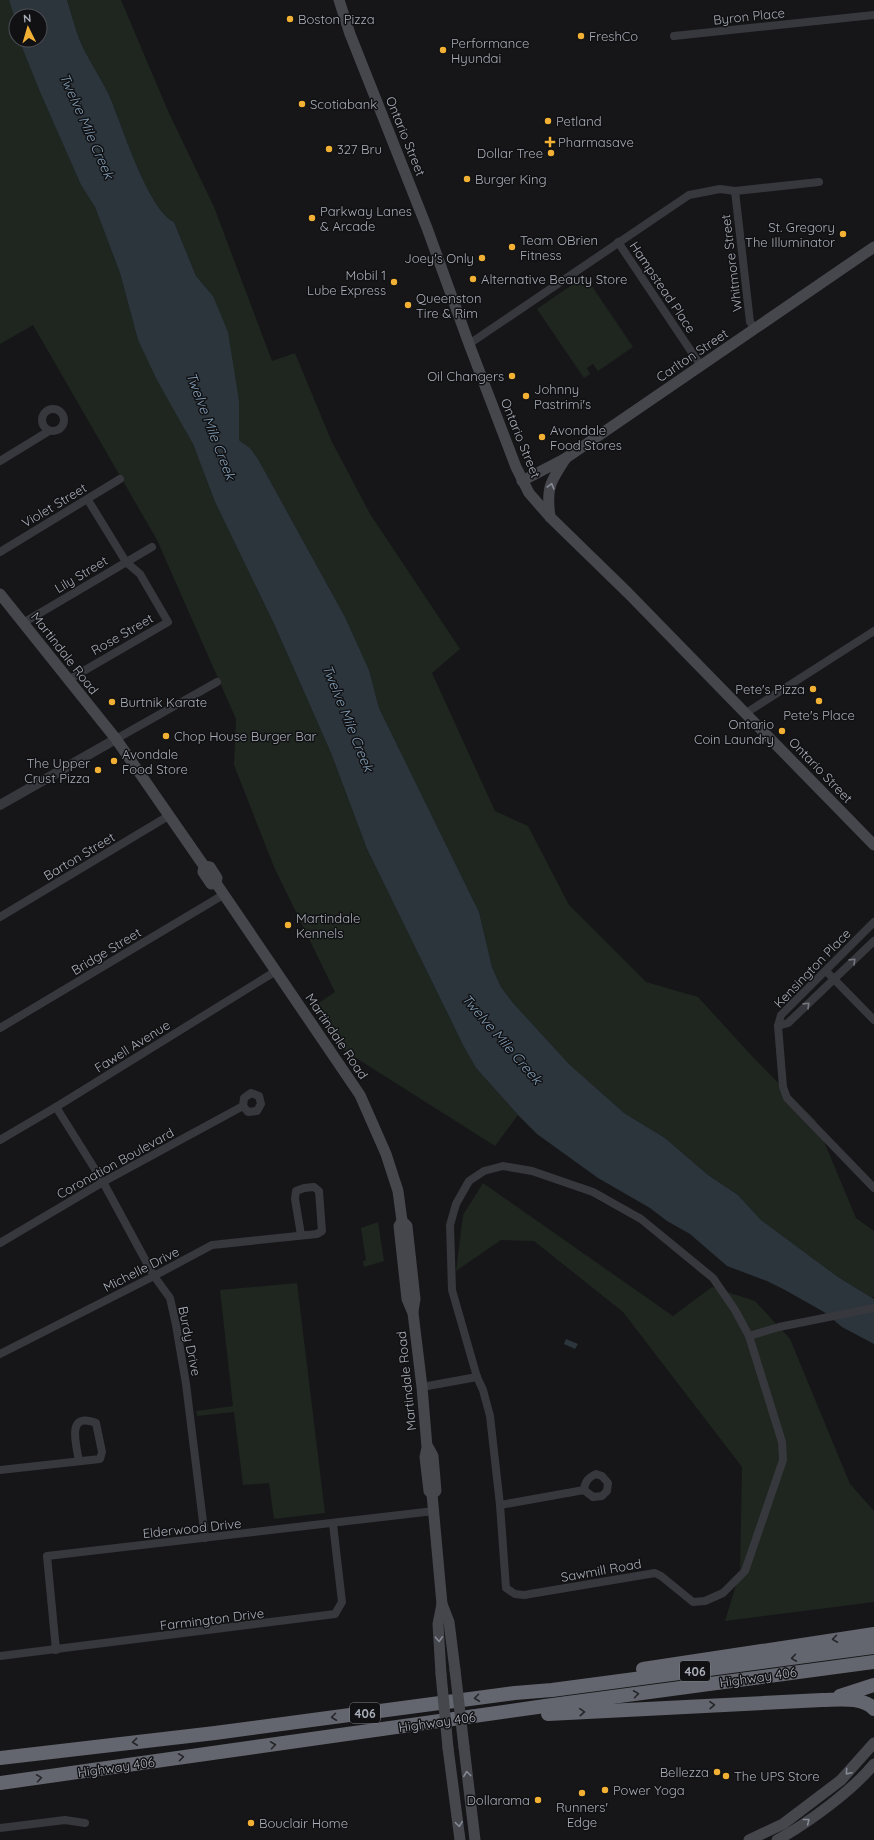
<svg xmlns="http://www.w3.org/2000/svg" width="874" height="1840" font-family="Quicksand,sans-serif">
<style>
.green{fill:#1e261f}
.water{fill:#2c353c}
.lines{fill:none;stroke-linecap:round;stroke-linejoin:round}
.minor{stroke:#37383d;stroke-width:8}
.tertiary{stroke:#37383d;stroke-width:10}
.secondary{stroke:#45474d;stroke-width:11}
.motorway{stroke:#63666e;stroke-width:14}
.secondary-bridge{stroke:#45474d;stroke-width:11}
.oneway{stroke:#858993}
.oneway2{stroke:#757881}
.oneway3{stroke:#26262a}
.poi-dot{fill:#f2b134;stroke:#111113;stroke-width:1.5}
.labels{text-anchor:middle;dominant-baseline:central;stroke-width:3;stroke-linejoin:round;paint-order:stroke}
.shield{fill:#111113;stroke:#7b7e86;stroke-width:1}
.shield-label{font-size:12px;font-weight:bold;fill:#a8adb8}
.street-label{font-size:13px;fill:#a8adb8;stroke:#111113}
.poi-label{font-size:13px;fill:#a8adb8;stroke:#111113;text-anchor:start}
.water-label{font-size:14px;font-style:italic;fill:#7f9bb3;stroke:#111113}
</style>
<rect width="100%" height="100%" fill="#161618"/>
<g class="green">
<path d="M0 0H9C15 13 16 26 16 40H20L40 92 81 185 95 207 120 273 138 340 193 444 215 502 275 626 331 753 367 849 464 1047 476 1068 518 1115 495 1146 345 1051 314 1006 335 992 274 867 234 765 236 719 157 540 33 325 0 344Z"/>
<path d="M67 0H121L168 111 214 207 272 361 295 353 331 440 370 514 460 649 432 673 495 811 528 826 569 905 646 982 698 997 751 1055 815 1120 856 1218 874 1231V1297H871L838 1277 761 1220 738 1195 708 1175 665 1138 624 1113 569 1064 513 1003 501 987 492 967 479 912 379 708 369 670 345 617 258 459 250 448 239 440V401L213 296 196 276 174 222C147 209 121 121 108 93 99 75 88 59 80 41 75 28 71 13 67 0Z"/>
<path d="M585 276 633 347 598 371 593 364 587 368 590 374 584 378 537 309Z"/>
<path d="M483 1183 673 1316 712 1287 755 1301 790 1339 850 1484 874 1511V1602L725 1621 740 1572 742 1467 623 1312 534 1241 501 1240 456 1271 463 1215Z"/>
<path d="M378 1222 384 1261 364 1267 363 1261 366 1260 361 1228Z"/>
<path d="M297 1283 325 1513 274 1519 269 1483 243 1485 234 1412 197 1416 196 1411 233 1406 220 1290Z"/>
</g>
<g class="water">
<path d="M9 0H67C71 13 75 28 80 41 88 59 99 75 108 93 121 121 147 209 174 222L196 276 213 296 228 332 239 401V440L250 448 258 459 345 617 369 670 379 708 479 912 492 967 501 987 513 1003 569 1064 624 1113 665 1138 708 1175 738 1195 761 1220 838 1277 874 1299V1344L842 1327 824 1312 785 1290 767 1281 727 1266 690 1234 667 1221 650 1208 598 1178 537 1134 518 1115 476 1068 464 1047 367 849 331 753 275 626 215 502 193 444 157 380 138 340 120 273 95 207 81 185 40 92 22 47 20 40H40V16H16V22Z"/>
<path d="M566 1339 578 1344 575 1349 564 1344Z"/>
</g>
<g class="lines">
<g class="minor">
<path d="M674 36 874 15"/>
<path d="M735 191 750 322 755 329"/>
<path d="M618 242 701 366"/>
<path d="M469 344 689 195 720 189 735 191 819 182"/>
<circle cx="53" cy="420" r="11"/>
<path d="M0 461 49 431"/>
<path d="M0 552 120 479"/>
<path d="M23 623 152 547"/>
<path d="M68 680 168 622 140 574 126 562 88 500"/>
<path d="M746 713 874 631"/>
<path d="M116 739 217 682"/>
<path d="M0 917 170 815"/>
<path d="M874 922 781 1015 778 1026 783 1087 787 1098 874 1188"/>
<path d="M826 971 874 1020"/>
<path d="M778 1026 788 1023 874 941"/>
<path d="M0 1028 223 895"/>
<path d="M251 1093 259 1096 261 1104 257 1111 248 1112 243 1106 244 1098Z"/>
<path d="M56 1107 103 1182 154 1276 170 1298 176 1325 186 1384 205 1538"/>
<path d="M0 1140 56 1107 276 971"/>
<path d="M503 1166 532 1171 593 1192 641 1219 713 1278 735 1310 749 1336 782 1442 783 1460 745 1571 723 1593 705 1601 693 1602 661 1576 655 1573 524 1595 515 1594 506 1588 500 1505 490 1416 483 1390 477 1377 452 1290 450 1225 456 1204 469 1181 484 1171Z"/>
<path d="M0 1243 103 1182 243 1106"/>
<path d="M749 1336 779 1327 874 1308"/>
<path d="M0 1354 154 1276 212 1245 317 1234 322 1231 319 1191 314 1187 304 1188 296 1191 295 1199 301 1235"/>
<path d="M422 1387 477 1377"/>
<path d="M0 1470 100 1459 102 1452 96 1423C66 1411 76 1444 79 1461"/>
<path d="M500 1505 584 1490 593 1497 602 1496 607 1491 608 1483 602 1476 596 1474C588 1478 585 1481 584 1490"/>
<path d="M56 1650 47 1556 434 1511"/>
<path d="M0 1656 335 1614 342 1602 333 1524"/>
<path d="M0 1828 65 1820 85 1823"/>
</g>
<path class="tertiary" d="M0 805 116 739"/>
<g class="secondary">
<path d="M339 0 350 34 427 228 469 344 516 467 529 493 550 517 628 593 874 845"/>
<path d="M522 481 566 458 874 247"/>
<path d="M550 517C546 488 550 482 566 458"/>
<path d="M0 594 116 739 204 866 203 872 211 884 216 883"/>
<path d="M204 866 210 867 217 878 216 883 360 1095 386 1154 398 1191 402 1221 399 1226 407 1299 413 1313 422 1387 427 1447 425 1457 429 1491 432 1494 442 1604 449 1622 455 1670"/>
<path d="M402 1221 407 1226 415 1299 413 1311"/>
<path d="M428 1447 433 1456 436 1491 432 1494"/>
<path d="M441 1674 438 1624 442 1604"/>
<path d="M464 1747 475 1840"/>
<path d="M448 1748 460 1840"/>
<path d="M749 1840 783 1824 841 1780 874 1743"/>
<path d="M777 1840C807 1824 853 1790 874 1764"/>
</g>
<g class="motorway">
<path d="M643 1669 874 1634"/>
<path d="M840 1696 874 1685"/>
<path d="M548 1714 822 1700C837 1700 862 1696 874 1709"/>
<path d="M0 1758 215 1733 515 1693 552 1690 874 1647"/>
<path d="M0 1783 545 1706 874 1662"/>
</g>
<g class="secondary-bridge">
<path d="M455 1670 464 1747"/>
<path d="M441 1674 448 1748"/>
</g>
</g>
<defs><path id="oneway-chevron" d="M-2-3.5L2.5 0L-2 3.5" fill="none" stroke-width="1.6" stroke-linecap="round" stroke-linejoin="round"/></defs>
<g class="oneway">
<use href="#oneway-chevron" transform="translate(551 486) rotate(-75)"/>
<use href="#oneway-chevron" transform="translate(439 1639) rotate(87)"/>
<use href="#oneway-chevron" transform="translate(848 1772) rotate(131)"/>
<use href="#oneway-chevron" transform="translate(467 1774) rotate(-97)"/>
<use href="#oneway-chevron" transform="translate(807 1821) rotate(-38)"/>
<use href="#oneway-chevron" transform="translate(459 1824) rotate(82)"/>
</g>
<g class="oneway2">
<use href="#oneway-chevron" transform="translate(853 961) rotate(-44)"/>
<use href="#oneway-chevron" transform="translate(807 1005) rotate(-44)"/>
</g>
<g class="oneway3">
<use href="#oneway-chevron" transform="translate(835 1639) rotate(172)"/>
<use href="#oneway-chevron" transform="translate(794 1658) rotate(172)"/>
<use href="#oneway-chevron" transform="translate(636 1694) rotate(-8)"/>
<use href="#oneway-chevron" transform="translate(477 1698) rotate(173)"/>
<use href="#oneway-chevron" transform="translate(712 1705) rotate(-2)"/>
<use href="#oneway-chevron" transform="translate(582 1712) rotate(-4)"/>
<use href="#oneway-chevron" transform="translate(334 1717) rotate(173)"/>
<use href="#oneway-chevron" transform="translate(135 1742) rotate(174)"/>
<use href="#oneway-chevron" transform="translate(273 1745) rotate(-7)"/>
<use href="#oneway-chevron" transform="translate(181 1757) rotate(-8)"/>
<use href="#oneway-chevron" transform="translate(39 1778) rotate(-8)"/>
</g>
<g class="poi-dot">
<circle cx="290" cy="19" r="4"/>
<circle cx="581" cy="36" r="4"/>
<circle cx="443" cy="50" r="4"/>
<circle cx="302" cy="104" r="4"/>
<circle cx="548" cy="121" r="4"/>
<path d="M548 136h4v4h4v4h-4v4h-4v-4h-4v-4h4z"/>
<circle cx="329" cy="149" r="4"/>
<circle cx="551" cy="153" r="4"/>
<circle cx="467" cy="179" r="4"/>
<circle cx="312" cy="218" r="4"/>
<circle cx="843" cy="234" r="4"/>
<circle cx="512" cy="247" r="4"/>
<circle cx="482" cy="258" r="4"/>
<circle cx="473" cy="279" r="4"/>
<circle cx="394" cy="282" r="4"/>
<circle cx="408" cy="305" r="4"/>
<circle cx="512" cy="376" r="4"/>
<circle cx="526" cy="396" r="4"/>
<circle cx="542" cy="437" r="4"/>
<circle cx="813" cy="689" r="4"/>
<circle cx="819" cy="701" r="4"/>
<circle cx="112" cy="702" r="4"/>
<circle cx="782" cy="731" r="4"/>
<circle cx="166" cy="736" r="4"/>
<circle cx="114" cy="761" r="4"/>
<circle cx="98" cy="770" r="4"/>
<circle cx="288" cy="925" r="4"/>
<circle cx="717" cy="1772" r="4"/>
<circle cx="726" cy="1776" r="4"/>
<circle cx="605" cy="1790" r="4"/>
<circle cx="582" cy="1793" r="4"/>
<circle cx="538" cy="1800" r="4"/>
<circle cx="251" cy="1823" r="4"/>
</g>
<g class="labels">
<g class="shield">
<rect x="680" y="1661" width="30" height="20" rx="3"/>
<rect x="350" y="1703" width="30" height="20" rx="3"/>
</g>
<g class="shield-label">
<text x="695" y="1671">406</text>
<text x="365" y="1713">406</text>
</g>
<g class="street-label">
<text transform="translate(749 16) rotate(-6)">Byron Place</text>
<text transform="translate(406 136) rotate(68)">Ontario Street</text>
<text transform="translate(731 263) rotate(-97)">Whitmore Street</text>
<text transform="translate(663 287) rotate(56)">Hampstead Place</text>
<text transform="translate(692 355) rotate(-34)">Carlton Street</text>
<text transform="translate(521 438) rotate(68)">Ontario Street</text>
<text transform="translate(54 505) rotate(-31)">Violet Street</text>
<text transform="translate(81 574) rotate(-31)">Lily Street</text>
<text transform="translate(122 634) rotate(-30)">Rose Street</text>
<text transform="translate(65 653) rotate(52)">Martindale Road</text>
<text transform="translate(821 770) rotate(46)">Ontario Street</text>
<text transform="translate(79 856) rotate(-31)">Barton Street</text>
<text transform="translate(106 951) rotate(-31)">Bridge Street</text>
<text transform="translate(812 968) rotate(-46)">Kensington Place</text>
<text transform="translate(337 1036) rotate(56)">Martindale Road</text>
<text transform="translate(132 1046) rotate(-32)">Fawell Avenue</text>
<text transform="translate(115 1163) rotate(-29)">Coronation Boulevard</text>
<text transform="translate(141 1269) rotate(-27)">Michelle Drive</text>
<text transform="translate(190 1341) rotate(79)">Burdy Drive</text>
<text transform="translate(406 1381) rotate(-96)">Martindale Road</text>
<text transform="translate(192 1528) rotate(-6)">Elderwood Drive</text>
<text transform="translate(601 1570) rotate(-10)">Sawmill Road</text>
<text transform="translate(212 1619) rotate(-7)">Farmington Drive</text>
<text transform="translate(758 1677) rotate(-8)">Highway 406</text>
<text transform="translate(437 1722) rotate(-8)">Highway 406</text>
<text transform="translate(116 1767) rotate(-8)">Highway 406</text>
</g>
<g class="poi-label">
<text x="298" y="19">Boston Pizza</text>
<text x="589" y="36">FreshCo</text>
<text x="451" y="43">Performance<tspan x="451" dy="15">Hyundai</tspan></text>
<text x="310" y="104">Scotiabank</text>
<text x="556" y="121">Petland</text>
<text x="558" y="142">Pharmasave</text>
<text x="337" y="149">327 Bru</text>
<text x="543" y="153" text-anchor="end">Dollar Tree</text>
<text x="475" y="179">Burger King</text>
<text x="320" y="211">Parkway Lanes<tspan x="320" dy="15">&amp; Arcade</tspan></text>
<text x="835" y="227" text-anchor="end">St. Gregory<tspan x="835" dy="15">The Illuminator</tspan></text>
<text x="520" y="240">Team OBrien<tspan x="520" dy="15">Fitness</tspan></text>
<text x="474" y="258" text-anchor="end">Joey's Only</text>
<text x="386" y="275" text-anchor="end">Mobil 1<tspan x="386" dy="15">Lube Express</tspan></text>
<text x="481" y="279">Alternative Beauty Store</text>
<text x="416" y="298">Queenston<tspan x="416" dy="15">Tire &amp; Rim</tspan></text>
<text x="504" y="376" text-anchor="end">Oil Changers</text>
<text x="534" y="389">Johnny<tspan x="534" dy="15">Pastrimi's</tspan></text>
<text x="550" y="430">Avondale<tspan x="550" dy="15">Food Stores</tspan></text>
<text x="805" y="689" text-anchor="end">Pete's Pizza</text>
<text x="120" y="702">Burtnik Karate</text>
<text x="819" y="715" text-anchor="middle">Pete's Place</text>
<text x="774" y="724" text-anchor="end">Ontario<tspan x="774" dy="15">Coin Laundry</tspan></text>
<text x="174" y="736">Chop House Burger Bar</text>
<text x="122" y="754">Avondale<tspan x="122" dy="15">Food Store</tspan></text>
<text x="90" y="763" text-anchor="end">The Upper<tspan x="90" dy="15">Crust Pizza</tspan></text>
<text x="296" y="918">Martindale<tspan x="296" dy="15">Kennels</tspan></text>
<text x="709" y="1772" text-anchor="end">Bellezza</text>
<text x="734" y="1776">The UPS Store</text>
<text x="613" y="1790">Power Yoga</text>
<text x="530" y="1800" text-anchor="end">Dollarama</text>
<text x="582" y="1807" text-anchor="middle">Runners'<tspan x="582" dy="15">Edge</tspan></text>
<text x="259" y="1823">Bouclair Home</text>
</g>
<g class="water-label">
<text transform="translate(87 126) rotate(66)">Twelve Mile Creek</text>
<text transform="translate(211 426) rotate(69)">Twelve Mile Creek</text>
<text transform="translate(348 718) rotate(68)">Twelve Mile Creek</text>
<text transform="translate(502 1039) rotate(49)">Twelve Mile Creek</text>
</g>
</g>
<g transform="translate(28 28) rotate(355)"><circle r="19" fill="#111113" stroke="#4d4f55"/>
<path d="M0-3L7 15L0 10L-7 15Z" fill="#f2b134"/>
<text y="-6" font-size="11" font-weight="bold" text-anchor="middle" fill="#a8adb8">N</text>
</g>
</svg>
